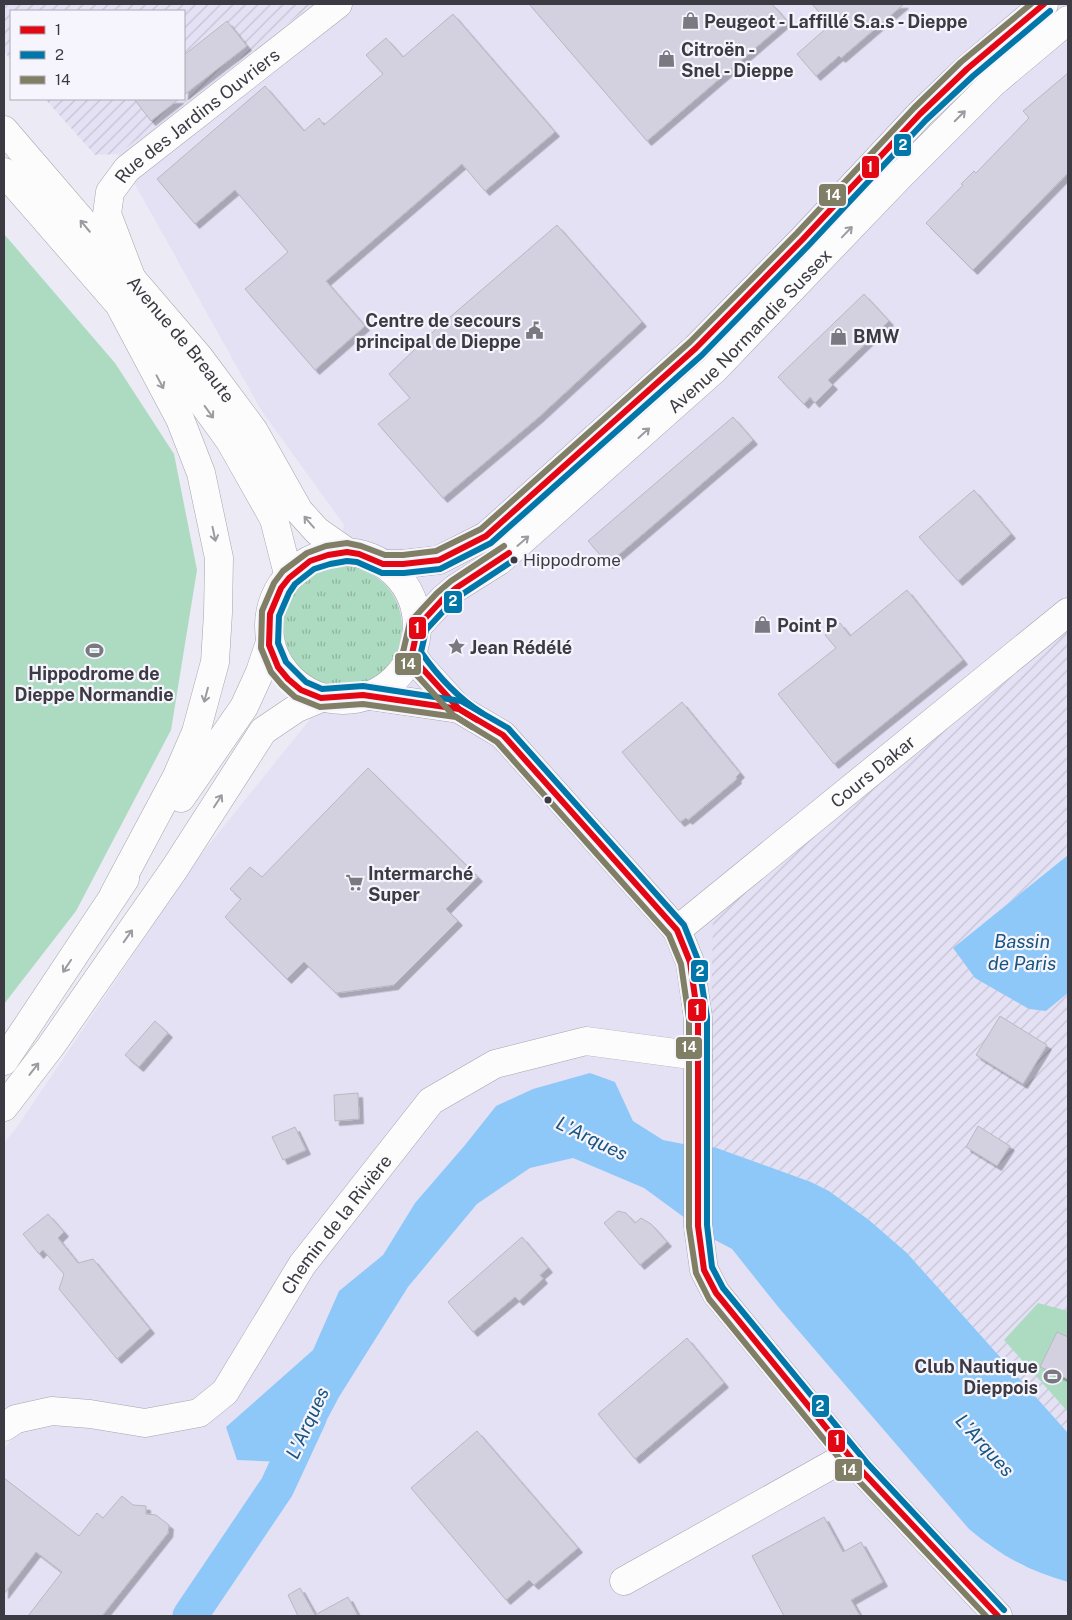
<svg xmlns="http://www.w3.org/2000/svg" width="1072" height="1620" font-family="'Public Sans',sans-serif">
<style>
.built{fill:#e5e1f5}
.industrial{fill:url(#industrial-furrows)}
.grass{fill:url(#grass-tufts)}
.garden{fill:#addbc1}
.water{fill:#8ec8f9}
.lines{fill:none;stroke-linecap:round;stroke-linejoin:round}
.river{stroke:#8ec8f9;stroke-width:35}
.building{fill:#d3d0df;stroke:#b9b8c0;filter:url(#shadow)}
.minor-casing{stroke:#a5a4ab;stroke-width:29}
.major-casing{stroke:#a5a4ab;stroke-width:29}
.minor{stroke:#fcfcfd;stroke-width:28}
.major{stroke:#fcfcfd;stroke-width:28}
.bus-1-casing{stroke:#f6f4fc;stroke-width:10}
.bus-2-casing{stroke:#f6f4fc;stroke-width:10}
.bus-3-casing{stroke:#f6f4fc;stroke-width:10}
.bus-1{stroke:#e30613;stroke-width:6}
.bus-2{stroke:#0077a8;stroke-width:6}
.bus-3{stroke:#807f65;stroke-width:6}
.oneway{stroke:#9c9ba0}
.bus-dot{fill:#3c3a42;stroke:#f6f4fc;stroke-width:2}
.labels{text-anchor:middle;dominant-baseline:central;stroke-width:4.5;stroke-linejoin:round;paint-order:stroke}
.bus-label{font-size:17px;fill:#3c3a42;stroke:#f6f4fc;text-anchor:start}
.poi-label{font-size:18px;font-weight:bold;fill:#3c3a42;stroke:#f6f4fc;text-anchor:start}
.street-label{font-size:18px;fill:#3c3a42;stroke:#f6f4fc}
.water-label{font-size:19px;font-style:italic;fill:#185580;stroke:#f6f4fc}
.line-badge{stroke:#f6f4fc;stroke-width:2}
.badge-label{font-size:14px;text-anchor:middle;font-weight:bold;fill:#fff}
</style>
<defs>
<pattern id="industrial-furrows" width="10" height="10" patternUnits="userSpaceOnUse" patternTransform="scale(1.25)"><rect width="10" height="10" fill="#e5e1f5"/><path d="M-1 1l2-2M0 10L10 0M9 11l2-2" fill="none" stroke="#c5c2d3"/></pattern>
<pattern id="grass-tufts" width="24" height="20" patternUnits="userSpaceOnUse" patternTransform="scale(1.25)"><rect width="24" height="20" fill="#addbc1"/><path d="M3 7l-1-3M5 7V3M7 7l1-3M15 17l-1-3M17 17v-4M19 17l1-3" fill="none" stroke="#8eb39e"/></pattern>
<filter id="shadow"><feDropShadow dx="4.5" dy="4.5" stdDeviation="0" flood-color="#0004"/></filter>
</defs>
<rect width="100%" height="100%" fill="#eceaf4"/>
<path class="built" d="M313 4H1068V629L709 1149 663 1140 633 1121 615 1082 496 1106 465 1145 415 1203 383 1255 339 1291 313 1350 226 1427 304 1463 339 1397 408 1287 477 1204 530 1168 573 1158 644 1188 715 1240 732 1249 779 1308 988 1545 1023 1566 1051 1577 1068 1582V1616H4V1448L11 1440 4 1412V1143L17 1127 199 857 311 718 344 525 261 410 118 154Z"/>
<g class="industrial">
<path d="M4 4H313L118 154 95 155 45 99H184V11H11V60L4 51Z"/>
<path d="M1068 629V855L953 948 1046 1011 1068 993V1433L907 1253 869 1220 829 1191 811 1182 714 1147 709 1149 713 916Z"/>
</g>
<circle class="grass" cx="341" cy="627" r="61"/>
<g class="garden">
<path d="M4 234 115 363 174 454 197 570 171 730 76 911 4 1004Z"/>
<path d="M1038 1303 1068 1311V1412L1004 1340Z"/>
</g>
<g class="water">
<path d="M1068 855V993L1046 1011 1029 1009 975 978 953 948Z"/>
<path d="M590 1073 615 1082 633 1121 663 1140 709 1149 714 1147 811 1182 829 1191 869 1220 907 1253 1068 1433V1582C1030 1572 998 1554 969 1529L779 1308 732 1249 715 1240 644 1188 573 1158 530 1168 477 1204 408 1287 339 1397 304 1463 237 1460 226 1427 313 1350 339 1291 383 1255 415 1203 465 1145 496 1106 533 1089Z"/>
</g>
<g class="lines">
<path class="river" d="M190 1616 277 1487 309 1418"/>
</g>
<g class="building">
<path d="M529 4H772L787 21 647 141Z"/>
<path d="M812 4H904L841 58 839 56 816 76 797 54 830 25Z"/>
<path d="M453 14 555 132 485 191 462 164 326 281 365 326 315 370 245 289 288 252 235 190 195 224 157 179 265 86 304 131 319 118 324 125 383 74 366 55 386 38 403 57Z"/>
<path d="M227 21 247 46 184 95V55Z"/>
<path d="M1068 73V173L973 270 926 223 963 185 961 184 974 171 976 173 1029 118 1023 111Z"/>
<path d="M134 99H179L151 121Z"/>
<path d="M557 225 642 322 539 417 443 498 378 424 410 398 389 374 435 330Z"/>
<path d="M864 294 889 321 828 380 833 385 815 403 810 397 804 404 778 377Z"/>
<path d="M733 417 753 440 608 564 588 541Z"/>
<path d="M974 490 1011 534 958 581 919 537Z"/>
<path d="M907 590 963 660 834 764 778 694 836 648 825 635 840 623 850 636Z"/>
<path d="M682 702 740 773 736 777 737 779 706 805 688 820 686 818 680 822 622 752Z"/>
<path d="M368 768 478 877 446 909 458 921 394 985 336 993 304 962 287 979 225 917 241 899 230 889 250 867 262 877Z"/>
<path d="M1000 1016 1047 1045 1023 1084 976 1055Z"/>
<path d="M155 1021 168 1033 139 1067 125 1055Z"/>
<path d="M358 1093 359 1119 335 1121 334 1095Z"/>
<path d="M978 1126 1010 1146 997 1166 966 1147Z"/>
<path d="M295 1127 306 1150 283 1160 272 1137Z"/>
<path d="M618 1211 626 1213 635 1223 641 1218 651 1224 667 1242 640 1265 604 1223Z"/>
<path d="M48 1214 64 1232 58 1238 78 1263 93 1259 150 1329 117 1359 59 1289 64 1274 43 1250 39 1254 23 1234Z"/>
<path d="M522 1237 548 1268 540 1275 543 1279 519 1301 515 1297 473 1332 448 1302Z"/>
<path d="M1057 1332 1068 1337V1379L1040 1367Z"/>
<path d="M687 1338 724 1383 635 1459 598 1414Z"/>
<path d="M477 1431 578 1548 534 1585 529 1580 506 1600 411 1488Z"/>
<path d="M4 1478 79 1536 97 1513 103 1518 122 1496 133 1505 146 1506V1514L156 1515 169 1525 168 1533 102 1616H28L62 1572 36 1552 4 1594Z"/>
<path d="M824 1517 843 1552 861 1542 883 1582 851 1600 860 1616H784L752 1556Z"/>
<path d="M300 1588 315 1615 348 1597 358 1616H298L288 1595Z"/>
</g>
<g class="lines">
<defs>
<g id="minor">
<path id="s1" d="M131 277 107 214 110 192 127 169 338 4"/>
<path id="s2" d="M677 930 1068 612"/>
<path id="s3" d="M4 1427 16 1419 52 1411 90 1414 145 1423 199 1413 225 1392 302 1265 431 1101 495 1064 586 1041 698 1056"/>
<path d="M624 1581 849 1455"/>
</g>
<g id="major">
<path id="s4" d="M4 130 199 357 254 431 299 511 317 531 347 552"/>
<path d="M4 172 191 387 230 441 274 519 289 578"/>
<circle cx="343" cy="626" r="74"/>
<path d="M383 564H403L439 560 486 536 696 348 803 239 920 114 967 69 1044 4"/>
<path id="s5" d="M418 626 443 599 456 588 499 561 715 369 898 178 993 83 1068 20"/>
<path d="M412 654 420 666 459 709 503 735 677 930 690 962 698 1018V1226L704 1270 716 1293 860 1469 998 1616"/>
<path d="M363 695 459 709"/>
<path d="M181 798 244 707 260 672 269 645"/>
<path d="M114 894 177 776 196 732 215 662 218 613 219 558 201 473 180 419 121 308"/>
<path d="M4 1061 125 879"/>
<path d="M4 1107 51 1046 175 868 263 731 297 708 321 698"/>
</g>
</defs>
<use href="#minor" class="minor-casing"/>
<use href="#major" class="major-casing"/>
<use href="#minor" class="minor"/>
<use href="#major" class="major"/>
<defs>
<g id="bus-1">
<path d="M477 720 459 709 420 666 412 654 418 626 443 599 456 588 509 553"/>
<path d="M998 1616 860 1469 716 1293 704 1270 698 1226V1018L690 962 677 930 503 735 459 709 363 695 321 698 301 690 288 679 278 667 269 645 270 614 281 588 289 578 310 561 328 555 347 552 359 554 383 564H403L439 560 486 536 696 348 803 239 920 114 967 69 1044 4"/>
</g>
<g id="bus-2">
<path d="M482 713C458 698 437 675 421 652L426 630 449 605 461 595 514 560"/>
<path d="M1004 1610 867 1463 723 1288 712 1267 707 1225V1017L698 960 684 925 508 728 461 701 363 686 322 689 306 682 286 662 278 643 279 616 289 593 295 584 314 569 330 564 347 561 357 562 382 573H404L440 569 491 543 702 355 809 245 926 120 973 76 1050 11"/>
</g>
<g id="bus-3">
<path d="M472 727 453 715 413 671 404 658 403 652 410 622 437 593 451 581 504 546"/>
<path d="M986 1616 853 1475 709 1299 696 1273 689 1227V1019L681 964 669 935 497 742 456 717 363 704 320 707 295 697 282 685 271 672 261 648 262 611 274 583 283 571 307 553 326 546 347 543 361 546 385 555H403L436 551 481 529 690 342 797 233 914 108 961 62 1031 4"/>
</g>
</defs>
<use href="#bus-1" class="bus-1-casing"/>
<use href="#bus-2" class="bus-2-casing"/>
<use href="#bus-3" class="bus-3-casing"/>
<use href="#bus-1" class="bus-1"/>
<use href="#bus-2" class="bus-2"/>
<use href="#bus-3" class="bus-3"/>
</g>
<defs><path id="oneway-shaft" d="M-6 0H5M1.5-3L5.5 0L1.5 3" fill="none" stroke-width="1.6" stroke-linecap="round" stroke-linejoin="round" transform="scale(1.25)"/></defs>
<g class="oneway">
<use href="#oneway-shaft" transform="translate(960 116) rotate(-45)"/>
<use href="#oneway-shaft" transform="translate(85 226) rotate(-130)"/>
<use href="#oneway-shaft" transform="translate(847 232) rotate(-46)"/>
<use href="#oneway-shaft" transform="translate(160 382) rotate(62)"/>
<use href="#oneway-shaft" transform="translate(209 412) rotate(54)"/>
<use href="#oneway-shaft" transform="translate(644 433) rotate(-42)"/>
<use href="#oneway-shaft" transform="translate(309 522) rotate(-131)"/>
<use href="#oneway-shaft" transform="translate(214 534) rotate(78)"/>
<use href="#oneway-shaft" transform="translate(523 541) rotate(-41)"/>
<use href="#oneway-shaft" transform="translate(206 695) rotate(105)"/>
<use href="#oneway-shaft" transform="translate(218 801) rotate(-57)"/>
<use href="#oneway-shaft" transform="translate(128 936) rotate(-55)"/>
<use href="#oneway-shaft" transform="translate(67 966) rotate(124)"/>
<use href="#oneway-shaft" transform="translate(34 1069) rotate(-52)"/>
</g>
<defs>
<symbol id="shop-bare" viewBox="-9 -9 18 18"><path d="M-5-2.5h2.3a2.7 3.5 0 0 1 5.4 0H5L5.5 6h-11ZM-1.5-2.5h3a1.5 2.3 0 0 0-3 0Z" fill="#7a7880" stroke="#f6f4fc" stroke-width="2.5" paint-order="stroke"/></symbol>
<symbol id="civic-bare" viewBox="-9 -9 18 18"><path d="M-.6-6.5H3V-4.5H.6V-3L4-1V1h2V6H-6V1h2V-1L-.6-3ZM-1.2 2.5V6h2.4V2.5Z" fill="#7a7880" stroke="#f6f4fc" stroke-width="2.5" paint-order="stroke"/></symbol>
<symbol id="sight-bare" viewBox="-9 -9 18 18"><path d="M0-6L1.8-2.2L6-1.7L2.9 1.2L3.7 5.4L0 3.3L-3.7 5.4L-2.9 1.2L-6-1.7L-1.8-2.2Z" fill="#7a7880" stroke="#f6f4fc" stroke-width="2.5" paint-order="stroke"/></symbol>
<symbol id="stadium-bare" viewBox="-9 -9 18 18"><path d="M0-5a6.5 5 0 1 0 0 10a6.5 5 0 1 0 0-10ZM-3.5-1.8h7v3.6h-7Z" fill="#7a7880" stroke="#f6f4fc" stroke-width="2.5" paint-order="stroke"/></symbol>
<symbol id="supermarket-bare" viewBox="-9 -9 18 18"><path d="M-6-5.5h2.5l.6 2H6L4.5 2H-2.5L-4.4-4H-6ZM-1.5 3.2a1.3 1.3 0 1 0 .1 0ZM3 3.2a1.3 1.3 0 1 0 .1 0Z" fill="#7a7880" stroke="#f6f4fc" stroke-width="2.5" paint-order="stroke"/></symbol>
</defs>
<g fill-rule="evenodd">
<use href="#shop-bare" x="678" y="8" width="25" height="25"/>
<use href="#shop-bare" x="654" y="46" width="25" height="25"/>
<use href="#civic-bare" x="522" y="318" width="25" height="25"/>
<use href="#shop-bare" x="826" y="324" width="25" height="25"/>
<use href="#shop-bare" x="750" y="612" width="25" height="25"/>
<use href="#sight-bare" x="444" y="634" width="25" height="25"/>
<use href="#stadium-bare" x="82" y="638" width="25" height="25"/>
<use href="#supermarket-bare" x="342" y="870" width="25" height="25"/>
<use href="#stadium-bare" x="1040" y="1364" width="25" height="25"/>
</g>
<g class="bus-dot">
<circle cx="514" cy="560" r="4.5"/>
<circle cx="548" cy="800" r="4.5"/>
</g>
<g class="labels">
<g class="bus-label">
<text x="523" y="560">Hippodrome</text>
</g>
<g class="poi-label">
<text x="704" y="21">Peugeot - Laffillé S.a.s - Dieppe</text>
<text x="681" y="49">Citroën -<tspan x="681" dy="21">Snel - Dieppe</tspan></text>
<text x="521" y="320" text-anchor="end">Centre de secours<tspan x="521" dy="21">principal de Dieppe</tspan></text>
<text x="853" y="336">BMW</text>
<text x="777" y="625">Point P</text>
<text x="470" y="647">Jean Rédélé</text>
<text x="94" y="673" text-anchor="middle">Hippodrome de<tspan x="94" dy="21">Dieppe Normandie</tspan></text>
<text x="368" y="873">Intermarché<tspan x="368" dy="21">Super</tspan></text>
<text x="1038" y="1366" text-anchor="end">Club Nautique<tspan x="1038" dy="21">Dieppois</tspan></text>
</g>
<g class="street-label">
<text stroke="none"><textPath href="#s1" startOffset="206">Rue des Jardins Ouvriers</textPath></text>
<text stroke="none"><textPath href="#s5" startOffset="445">Avenue Normandie Sussex</textPath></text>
<text stroke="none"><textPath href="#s4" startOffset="274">Avenue de Breaute</textPath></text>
<text stroke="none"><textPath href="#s2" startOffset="252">Cours Dakar</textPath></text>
<text stroke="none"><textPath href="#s3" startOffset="435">Chemin de la Rivière</textPath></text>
</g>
<g class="water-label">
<text x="1022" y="941">Bassin<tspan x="1022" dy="22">de Paris</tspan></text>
<text transform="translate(592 1138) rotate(26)">L'Arques</text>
<text transform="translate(307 1423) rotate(-65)">L'Arques</text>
<text transform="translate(985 1445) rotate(48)">L'Arques</text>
</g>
</g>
<g class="line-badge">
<rect x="893" y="133" width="19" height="24" rx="5" fill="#0077a8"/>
<rect x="861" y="155" width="19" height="24" rx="5" fill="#e30613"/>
<rect x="818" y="183" width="29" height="24" rx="5" fill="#807f65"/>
<rect x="443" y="590" width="20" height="24" rx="5" fill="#0077a8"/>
<rect x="408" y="616" width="19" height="24" rx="5" fill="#e30613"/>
<rect x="394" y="652" width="28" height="24" rx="5" fill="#807f65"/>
<rect x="690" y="959" width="19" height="24" rx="5" fill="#0077a8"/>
<rect x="687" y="998" width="20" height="24" rx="5" fill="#e30613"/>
<rect x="675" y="1036" width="28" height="24" rx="5" fill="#807f65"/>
<rect x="811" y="1394" width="19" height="24" rx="5" fill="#0077a8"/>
<rect x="827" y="1429" width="19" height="24" rx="5" fill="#e30613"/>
<rect x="834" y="1458" width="29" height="24" rx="5" fill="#807f65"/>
</g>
<g class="badge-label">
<text x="903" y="150">2</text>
<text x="870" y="172">1</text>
<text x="833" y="200">14</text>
<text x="453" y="606">2</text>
<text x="417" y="633">1</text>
<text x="408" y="669">14</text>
<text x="700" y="976">2</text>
<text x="697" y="1015">1</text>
<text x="689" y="1052">14</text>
<text x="820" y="1411">2</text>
<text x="837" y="1445">1</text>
<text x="849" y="1475">14</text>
</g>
<rect width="1072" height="1620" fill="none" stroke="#3c3a42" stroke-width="10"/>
<rect x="10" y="10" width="175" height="90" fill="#f6f4fc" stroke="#acaab2"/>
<rect x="20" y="26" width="25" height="8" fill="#e30613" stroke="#acaab2"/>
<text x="55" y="35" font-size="15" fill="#3c3a42">1</text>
<rect x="20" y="51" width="25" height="8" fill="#0077a8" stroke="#acaab2"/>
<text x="55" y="60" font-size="15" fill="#3c3a42">2</text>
<rect x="20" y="76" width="25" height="8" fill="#807f65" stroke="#acaab2"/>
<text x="55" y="85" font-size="15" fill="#3c3a42">14</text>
</svg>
